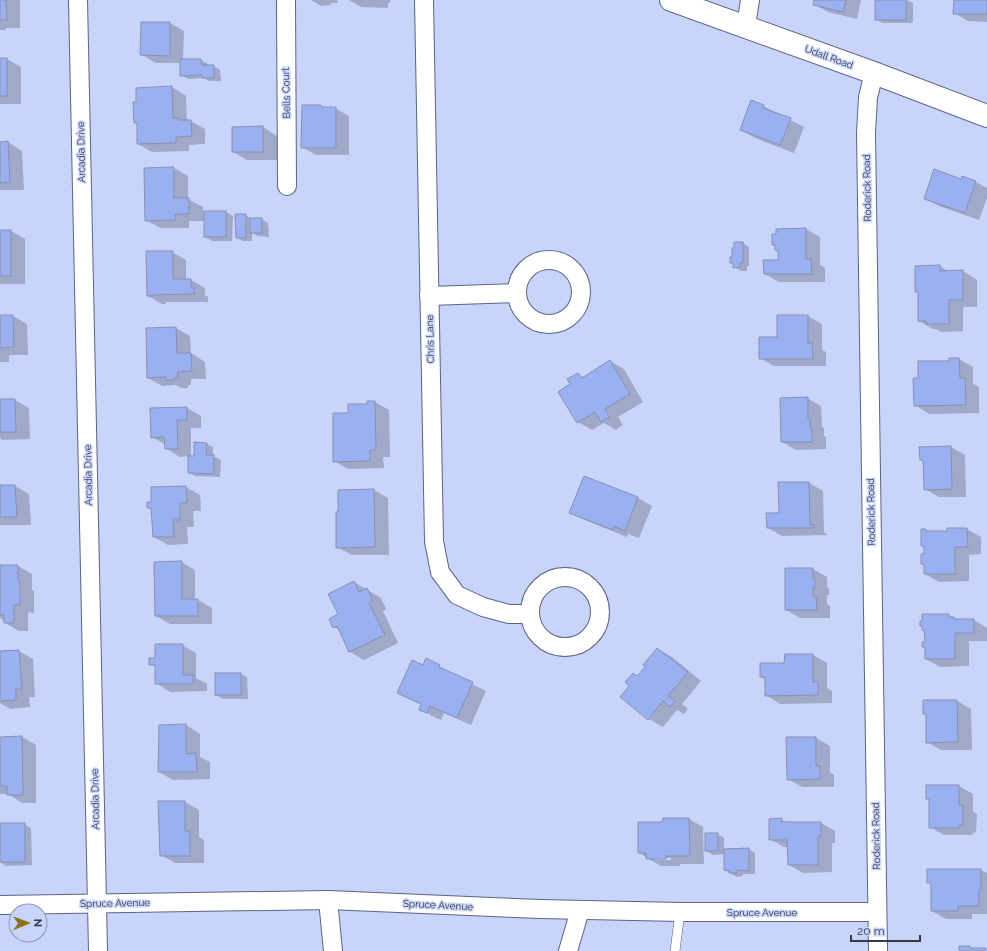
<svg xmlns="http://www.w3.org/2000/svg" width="987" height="951" font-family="Raleway,sans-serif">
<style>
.shadow{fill:#0003;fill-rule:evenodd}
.building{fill:#9bb0f1;stroke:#8591b3}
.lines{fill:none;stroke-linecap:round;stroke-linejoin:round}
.service-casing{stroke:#5a6585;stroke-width:10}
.minor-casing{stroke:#5a6585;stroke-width:20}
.secondary-casing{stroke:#5a6585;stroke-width:24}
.service{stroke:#fff;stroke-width:9}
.minor{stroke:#fff;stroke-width:18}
.secondary{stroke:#fff;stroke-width:22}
.labels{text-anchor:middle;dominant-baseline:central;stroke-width:3;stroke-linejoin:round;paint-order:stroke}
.street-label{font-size:10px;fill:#343948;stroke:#c8d4fa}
</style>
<rect width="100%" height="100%" fill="#c8d4fa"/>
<g class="shadow">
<path d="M0 0H20V28H6V30H0Z"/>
<path d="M311 0H337L338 3H331V5L321 6Z"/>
<path d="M349 0H390V3H388V8L361 7Z"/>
<path d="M815 0H861L857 19 828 12 814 4Z"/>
<path d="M876 0H907L913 3V23H882L876 19Z"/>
<path d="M955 0H987V22L968 21 954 13Z"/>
<path d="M170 23 184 31 183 60H201L208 64V66H213L220 70 221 81H209L204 78 188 79 181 75V63H155L141 54ZM187 74H207V76H187Z"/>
<path d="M0 59H7L21 67V104H0Z"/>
<path d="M172 87 186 96 187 121H191L205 129V144L189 145V151L152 152 138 144V124L135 122Z"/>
<path d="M321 106 325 108H335L349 116V155H316L302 147Z"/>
<path d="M763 106 804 127 794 153 755 138 741 130Z"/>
<path d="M263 127 277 136V160H247L233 152V128Z"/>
<path d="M8 142 22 151 24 190H0V143Z"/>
<path d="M174 168 188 176V199L203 207V212H226L233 216 232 241H212L205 237V221H189V228H160L146 220Z"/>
<path d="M961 180 976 182 987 188V198L979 220 939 206 925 198Z"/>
<path d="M246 215 251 219H262L268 223 269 237 258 236 252 233V241H243L236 237Z"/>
<path d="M806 229 820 237V265L825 268V282H779L765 274 779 261V251L776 246 773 245Z"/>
<path d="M0 231H11L25 239V284H0Z"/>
<path d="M743 243 749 247V266H747V271H741L734 267V264L731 262 735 249Z"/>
<path d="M172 252 186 260V280H191L205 288V295L208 297V302H166V304H162L148 296Z"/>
<path d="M940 266 949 272 963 271 977 280V307H963V331L941 332 936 329H933L919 321V293L916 291Z"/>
<path d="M0 316H13L27 324 28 355H9V362H0Z"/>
<path d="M808 316 822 324V350L826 352V366H774L760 358 778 338Z"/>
<path d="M176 328 190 336 191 353 205 362 206 379H191V385H188V388H181L176 385 162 386 148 378Z"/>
<path d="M950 359H959L973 367V384L979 387V413L929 414 915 405 950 362Z"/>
<path d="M610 361 624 369 643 402 618 417 623 425 616 430 604 423 592 430 578 422 572 385 578 374 584 378Z"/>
<path d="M807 398 821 406 822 427 824 428V436L826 437V449L796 450 782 442Z"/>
<path d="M0 400H15L29 408 30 439 2 440 0 438Z"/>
<path d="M375 402 389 410 390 457H383L384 468 348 469 334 461 349 414Z"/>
<path d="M187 408 201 416V428H191V457H195L207 444 213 447V456L221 460 220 477 195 476 189 473V456L180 457 166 448V445L152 437Z"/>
<path d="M951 447 965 455 966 497H939L925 489 924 461 920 459V448Z"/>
<path d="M779 483H809L823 491 824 532 828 535 782 536 768 528 780 514Z"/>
<path d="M0 486H15L29 494 31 525H0Z"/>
<path d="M186 487 200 495 201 511H193L194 527H187L188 544 168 545 154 537 152 510 148 508 152 503V488Z"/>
<path d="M374 490 388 498 389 555H352L337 547 339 491Z"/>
<path d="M638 498 652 506 639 538 628 534 627 537 585 520 571 512Z"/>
<path d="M948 529H967L981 537V554L969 555V581L939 582 925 574V566L922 564 925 555V547L922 545 926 530 929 532H948Z"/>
<path d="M181 562 195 570V600H198L212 608V624H170L156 616Z"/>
<path d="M0 566H18L32 574V590L34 591V613L28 612V631H19L5 623V621L0 618Z"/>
<path d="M813 569 827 577V587L829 588V595H827V604L830 606V618H800L786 610Z"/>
<path d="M354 582 381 598 386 609 383 611 398 643 364 660 350 652 340 630 334 627Z"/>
<path d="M948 615 958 620H974L987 628V641H969V666L940 667 926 659V648L923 647 926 643 925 631 923 630Z"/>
<path d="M182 645 196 653V678L207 684V691L170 692 156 683V667L150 664 156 659Z"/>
<path d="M658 649 672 657 701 681 682 704 688 709 684 714 677 710 663 727 649 719 638 677 647 666Z"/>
<path d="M19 651 33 659 35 697H29L30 707 10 709 0 703V652Z"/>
<path d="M813 655 827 663V688L832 691V703L780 704 766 695V680L761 677 785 664Z"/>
<path d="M424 666H439L453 675 486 691 471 725 444 713 441 720 434 717 420 709 422 705 398 693Z"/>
<path d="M241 674 247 677 248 699H223L216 695Z"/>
<path d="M924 701H957L971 709 972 750H941L927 742V715L924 714Z"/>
<path d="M186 725 200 734V757L210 762V779L173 780 159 772Z"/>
<path d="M22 737 36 745V803H22L8 794H0V738Z"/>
<path d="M816 738 830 746V772L834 775V787H802L788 779Z"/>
<path d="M959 786 973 794V812L977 814 976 832 972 833 973 835H944L930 827V800L927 798Z"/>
<path d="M185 802 199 810V837L204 840V863H175L161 855Z"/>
<path d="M664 819H689L703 827 704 864H680V866H661L639 853 663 823ZM652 858H671V860H656Z"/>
<path d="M781 819 788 823H821L835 831V843H832V872L803 873 789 865 788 847H784L770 839Z"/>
<path d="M0 824H24L31 828 32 865 6 866 0 862Z"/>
<path d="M717 834 724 838V850L749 849 755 853V874H743V876L737 877 725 870V854L713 855 706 851Z"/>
<path d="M981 870 987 873V914H972V919H946L932 911V884L928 882Z"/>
</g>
<g class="building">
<path d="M0 0H6L7 20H0Z"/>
<path d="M814 0H846L843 12 813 5Z"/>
<rect x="875" y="0" width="31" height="20"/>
<path d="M954 0H987V14H953Z"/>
<path d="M141 22H170V56L140 55Z"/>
<rect x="0" y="58" width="7" height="38"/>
<path d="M180 59H201L202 65H214V78H202V75L180 76Z"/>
<path d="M172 86 173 118H178V120H191L192 136 176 137V143L137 144V123H134L133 102H136V88Z"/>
<path d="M751 100 764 105 763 108 791 118 780 145 740 130Z"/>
<path d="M302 105H321L322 107H336V148H301Z"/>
<path d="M263 126V152H232V127Z"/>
<path d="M8 141 10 182 0 183V142Z"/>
<path d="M174 167V198H189V214H175L176 220 145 221 144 168Z"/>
<path d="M934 169 961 179 962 176 976 181 965 213 924 199Z"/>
<rect x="204" y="211" width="22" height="26"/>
<path d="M235 214H246V238H236Z"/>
<rect x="250" y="218" width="12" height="15"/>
<path d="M806 228V259H811L812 274H764L763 260H778V251L775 250V245H772V234H776V229Z"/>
<rect x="0" y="230" width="11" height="46"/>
<path d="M734 242H743V263H740V267L733 268V263H730V257L732 256V248H734Z"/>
<path d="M146 251H173V279H191V288H194V294L152 295V296H147Z"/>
<path d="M940 265V271L963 270V300H949V324H926V321H918V292H915V266Z"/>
<path d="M0 315H13L14 347 0 348Z"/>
<path d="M777 315H808V343H812L813 359H759V337H777Z"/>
<path d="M176 327 177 353H191L192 371 177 372 178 377 174 378V380H166V377L147 378 146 328Z"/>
<path d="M949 358H959L960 378H965L966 405 914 406 913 378H918V361H949Z"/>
<path d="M610 360 630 394 605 409 609 417 601 422 595 412 577 423 558 392 570 384 567 379 578 373 582 378Z"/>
<path d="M808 397V419H810V428H812V442H781L780 398Z"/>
<path d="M0 399H15L16 432H0Z"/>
<path d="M367 401H375L376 450H370V461L333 462V413H348V404H367Z"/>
<path d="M187 407V420H177L178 449H165L164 437 151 438 150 408Z"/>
<path d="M194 442 207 443 206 455H214V474L188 473V456H194Z"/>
<path d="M951 446 952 489 924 490 923 460H920L919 447Z"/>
<path d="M584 476 638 497 625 531 614 526 613 530 569 513Z"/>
<path d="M778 482H809L810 525H814V528H767L766 513H779Z"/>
<path d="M0 485H15L17 517H0Z"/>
<path d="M186 486 187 503H180V520H173L174 537H153L151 508H147V502H151V487Z"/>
<path d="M374 489 375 547 336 548V512H338V490Z"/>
<path d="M947 528H967L968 547H955V574H924V564H921V554H924V546H921V529H926V531H947Z"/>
<path d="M182 561V599H198V616H155L154 562Z"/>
<path d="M0 565H18V581L20 582V605H14V623H4V615H0Z"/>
<path d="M785 568H813V579H815V588L813 587V596L816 597 817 610H785Z"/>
<path d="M354 581 359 592 367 588 373 601 369 603 385 635 349 652 337 626 333 628 329 619 338 614 328 594Z"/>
<path d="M922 614H949V617H954V619H974V633H955V659H925V647H922V642H925L924 630H922V626H920V621H922Z"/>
<path d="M155 644H183V675H193V684H155V665H149V658H155Z"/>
<path d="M657 648 688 672 668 696 675 701 670 707 663 701 648 720 620 697 629 686 625 682 633 673 637 676 646 666 643 665Z"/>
<path d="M19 650 22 689H16V700L0 701V651Z"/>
<path d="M785 654H813V682H818V695L765 696V677H760V663H784Z"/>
<path d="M426 658 440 665 439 667 473 682 457 718 430 706 427 713 419 710 421 704 397 693 412 660 423 665Z"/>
<rect x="215" y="673" width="26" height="22"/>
<path d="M923 700H957L958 742 926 743V714H923Z"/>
<path d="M186 724V754L196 753 197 772H158L159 725Z"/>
<path d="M22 736 23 795H7V786H0V737Z"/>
<path d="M786 737H816V766H820V779L787 780Z"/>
<path d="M926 785H959V805H963V825H959V828H929V799H926Z"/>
<path d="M158 801H185V831H190V856H160Z"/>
<path d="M663 818H689L690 856H666V859H646V853H638V822H662Z"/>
<path d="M782 818 781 822H821V836H818V865H788L787 840H769V819Z"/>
<rect x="0" y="823" width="25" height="39"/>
<rect x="705" y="833" width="13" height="18"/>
<path d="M749 848V871L737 870V873H729V871L724 870V849Z"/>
<path d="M927 869H981V890H979V906H958V911H931V883H927Z"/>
<path d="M959 946H970V948H986V951H959Z"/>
</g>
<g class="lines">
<defs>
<path id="service" d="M675 951 680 912"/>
<g id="minor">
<path d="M78 0 98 951"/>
<path d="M286 0 287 186"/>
<path d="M424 0 434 541 440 572 457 595 483 607 509 614H530"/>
<path d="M746 26 750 0"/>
<path d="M874 73 868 97 866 133 878 951"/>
<circle cx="549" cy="292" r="32"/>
<path d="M429 296 517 293"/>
<circle cx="565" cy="612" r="35"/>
<path d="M328 900 333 951"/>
<path d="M0 905 328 900 540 909 680 912H877"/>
<path d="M568 951 580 910"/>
</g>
<path id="secondary" d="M671 0 874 73 987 116"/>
</defs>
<use href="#service" class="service-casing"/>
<use href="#minor" class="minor-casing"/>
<use href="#secondary" class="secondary-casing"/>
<use href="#service" class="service"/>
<use href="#minor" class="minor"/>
<use href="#secondary" class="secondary"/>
</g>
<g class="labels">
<g class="street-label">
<text transform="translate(829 57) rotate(20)">Udall Road</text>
<text transform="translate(286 93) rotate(-91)">Bells Court</text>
<text transform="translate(81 152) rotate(-91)">Arcadia Drive</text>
<text transform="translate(867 188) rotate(-91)">Roderick Road</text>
<text transform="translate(430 339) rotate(-91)">Chris Lane</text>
<text transform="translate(88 475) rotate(-91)">Arcadia Drive</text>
<text transform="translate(871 512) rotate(-91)">Roderick Road</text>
<text transform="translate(95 799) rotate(-91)">Arcadia Drive</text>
<text transform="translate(876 836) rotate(-91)">Roderick Road</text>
<text transform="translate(115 903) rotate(-1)">Spruce Avenue</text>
<text transform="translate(438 905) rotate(3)">Spruce Avenue</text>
<text x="762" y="912">Spruce Avenue</text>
</g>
</g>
<g transform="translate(28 923) rotate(89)"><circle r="19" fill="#c8d4fa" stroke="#8d96b3"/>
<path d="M0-3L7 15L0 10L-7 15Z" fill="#8e7217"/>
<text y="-6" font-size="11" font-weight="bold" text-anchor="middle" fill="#343948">N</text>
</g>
<path d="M851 935v6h69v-6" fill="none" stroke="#343948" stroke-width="2"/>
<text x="857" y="935" font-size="12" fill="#343948" stroke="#c8d4fa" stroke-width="3" paint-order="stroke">20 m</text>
</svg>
